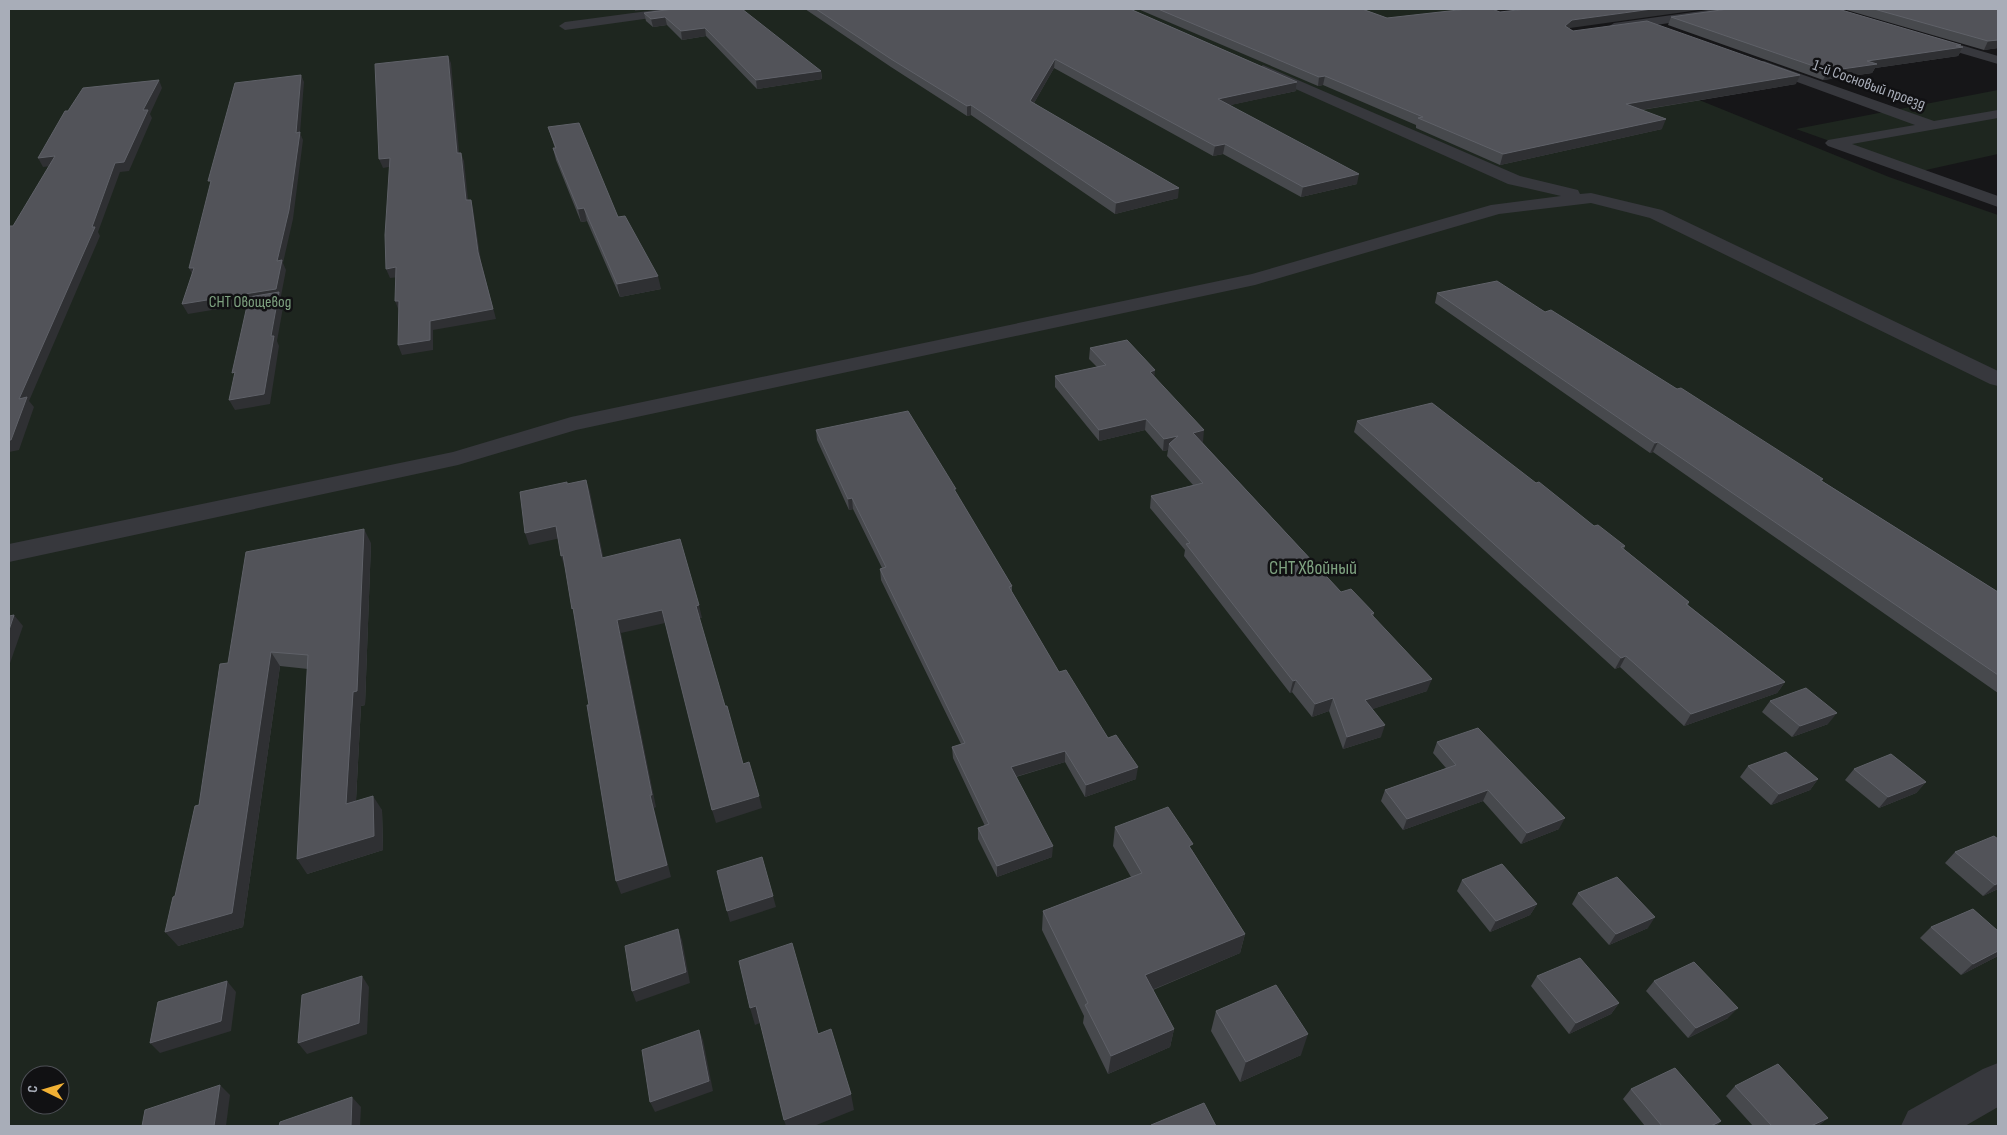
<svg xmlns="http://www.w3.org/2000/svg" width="2007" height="1135" font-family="'Sofia Sans Condensed',sans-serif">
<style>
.green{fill:#1e261f;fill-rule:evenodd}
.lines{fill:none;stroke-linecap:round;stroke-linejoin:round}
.minor{fill:#37383d;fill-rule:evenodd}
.wall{fill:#47494d}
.shaded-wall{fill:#2f3033}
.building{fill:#525359;stroke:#5f6168}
.labels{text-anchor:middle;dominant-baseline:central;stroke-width:5;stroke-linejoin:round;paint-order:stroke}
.far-street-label{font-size:16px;fill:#a8adb8;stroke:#111113}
.far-park-label{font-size:16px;fill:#7fa381;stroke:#111113}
.park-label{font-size:19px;fill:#7fa381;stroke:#111113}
</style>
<rect width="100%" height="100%" fill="#161618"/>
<g class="green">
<path d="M9 9H1475L1889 177 1998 215V1126H9ZM30 1075H60V1105H30Z"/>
<path d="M1998 90V154L1917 172 1796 129Z"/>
</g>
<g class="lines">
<g class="minor">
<path d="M663 9H693L687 13 565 30 559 26 565 22Z"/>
<path d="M1716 9H1745L1739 13 1614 31 1608 27 1614 23Z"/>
<path d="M1927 35 1998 56V64L1923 42 1921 39Z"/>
<path d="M1764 61 1934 121 1998 110V118L1852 144 1998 196V207L1828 146 1825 143 1828 140 1915 125 1759 68 1757 65 1759 62Z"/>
<path d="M1263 65 1520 176 1578 190 1580 194 1591 193 1662 210 1998 371V386L1990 384 1650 218 1591 203 1499 214 1255 285 576 430 458 465 9 562V544L453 452 571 417 1252 274 1491 205 1561 196 1508 184 1258 72 1256 69Z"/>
<path d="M1998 1063V1107L1965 1126H1901L1908 1111 1983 1069Z"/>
</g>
</g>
<g class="wall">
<path d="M673 9 821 71 822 79 757 89 706 36 682 40 667 25 653 27 646 21 644 13Z"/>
<path d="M805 9H1130L1297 82 1296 91 1230 105 1357 184 1301 197 1223 154 1213 156 1054 68 1034 103 1178 198 1115 214 971 115 967 116 891 67Z"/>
<path d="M1138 9H1362L1387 18 1500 12 1570 28 1569 29 1573 31 1796 84 1642 110 1662 129 1500 165 1416 128V125L1323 85 1318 86Z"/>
<path d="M1843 9H1998V48L1984 50Z"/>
<path d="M1671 17 1961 45 1960 47H1963L1958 56 1875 68 1872 73 1823 80 1668 25Z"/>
<path d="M548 127 618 217 661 289 620 297 587 221 581 222 556 160 553 148H555Z"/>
<path d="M1437 293 1545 312 1677 389 1823 479 1822 481 1998 592V693L1653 452 1650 453 1435 303Z"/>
<path d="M1090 348 1155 377 1203 442H1202L1341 592 1374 613 1373 617 1427 691 1372 709 1381 737 1343 749 1329 711 1312 717 1292 692 1290 693 1184 556 1185 550 1150 508 1151 496 1193 485 1167 456 1168 450 1163 451 1145 430 1099 441 1055 387V376L1097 367 1089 359Z"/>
<path d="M1357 421 1536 483 1594 526 1625 546 1624 549 1689 602 1688 605 1785 682 1777 693 1684 726 1620 667 1615 669 1354 432Z"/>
<path d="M816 430 956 493 1012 586V592L1059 672 1108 738 1136 779 1085 797 1065 762 1016 777 1052 857 997 877 978 839V828L985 826 953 758 952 747 961 744 881 580 880 569 882 568 853 509 849 510 817 440Z"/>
<path d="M371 543 365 705 361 706 356 801 382 810 383 850 307 874 308 669 280 666 243 927 178 946 175 896 199 805 228 663Z"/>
<path d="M1770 701 1828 724 1792 737 1762 712Z"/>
<path d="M1437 742 1559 829 1521 844 1483 801 1403 830 1381 801 1385 790 1446 768 1433 753Z"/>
<path d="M1748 766 1818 779 1810 790 1771 805 1740 777Z"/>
<path d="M1854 769 1926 782 1916 793 1879 808 1845 780Z"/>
<path d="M1115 827 1192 850 1245 934 1240 953 1153 990 1174 1029 1170 1047 1108 1074 1083 1023 1084 1016 1042 930 1043 911 1131 877 1113 846Z"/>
<path d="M1998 839V889L1983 896 1945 863 1955 852Z"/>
<path d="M1462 880 1537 904 1530 915 1490 932 1457 891Z"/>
<path d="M1578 893 1648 928 1609 945 1572 904Z"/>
<path d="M1931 927 1998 931V956L1961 975 1920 938Z"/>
<path d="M1537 976 1619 1003 1611 1014 1569 1034 1531 986Z"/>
<path d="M1654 981 1728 1018 1688 1038 1646 991Z"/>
<path d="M1216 1011 1301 1055 1240 1082 1211 1031Z"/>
<path d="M1735 1086 1828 1118 1818 1126H1753L1726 1096Z"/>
<path d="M1631 1089 1721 1121 1716 1126H1645L1623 1099Z"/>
</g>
<g class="shaded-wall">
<path d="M635 9H651L635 11Z"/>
<path d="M1652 9H1706L1570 28 1562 35 1565 26 1572 20Z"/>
<path d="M665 17 667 25 653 27 651 19Z"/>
<path d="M705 28 706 36 682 40 681 31Z"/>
<path d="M1998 40V48L1984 50 1988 41Z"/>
<path d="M1961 45 1960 48 1963 47 1958 56 1875 68 1872 73 1823 80 1828 71 1867 61Z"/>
<path d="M448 56 451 63 460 162 457 153Z"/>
<path d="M1055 59 1054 68 1030 110V101Z"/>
<path d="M821 71 822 79 757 89 756 80Z"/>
<path d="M301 75 304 82 300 133 303 140 293 219 283 263 286 270 281 296 284 302 277 341 279 346 270 404 235 410 229 400 271 336 278 299 188 314 182 304 277 261 296 133Z"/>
<path d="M1800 75 1796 84 1622 113 1626 104Z"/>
<path d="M1325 76 1323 85 1318 86 1319 77Z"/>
<path d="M159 80 162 88 150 114 152 118 129 171 120 172 98 232 100 236 29 401 34 407 19 450 9 452V440L19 399 92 227 115 163Z"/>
<path d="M1297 82 1296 91 1217 108 1218 99Z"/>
<path d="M971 105V115L967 116V106Z"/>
<path d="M1666 119 1662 129 1500 165 1503 154Z"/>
<path d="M1225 144 1223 154 1213 156 1215 146Z"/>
<path d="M461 153 464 161 469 209 466 200Z"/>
<path d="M55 156 60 165 43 167 38 158Z"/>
<path d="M390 158 394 166 383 168 379 159Z"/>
<path d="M1359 174 1357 184 1301 197 1303 187Z"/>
<path d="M1179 188 1178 198 1115 214 1116 203Z"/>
<path d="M471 200 473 208 481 261 496 319 433 330V350L402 355 398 345 430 321 478 252Z"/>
<path d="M584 208 587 221 581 222 578 209Z"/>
<path d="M396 267 400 277 390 278 386 269Z"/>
<path d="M189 268H194V278Z"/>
<path d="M658 276 661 289 620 297 617 284Z"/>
<path d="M395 301H399V311Z"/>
<path d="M1155 370 1154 382 1150 372Z"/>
<path d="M1146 419 1145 430 1099 441V430Z"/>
<path d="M1204 430 1203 442 1192 444 1193 433Z"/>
<path d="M1178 436 1169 444 1168 450 1163 451 1164 439Z"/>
<path d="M1658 442 1653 452 1650 453 1655 443Z"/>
<path d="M586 480 590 492 606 570 602 558Z"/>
<path d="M852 498 853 509 849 510 848 499Z"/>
<path d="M556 526 561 538 529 545 525 533Z"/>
<path d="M364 529 371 543 365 705 361 706 355 818 346 804Z"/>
<path d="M563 555 565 568 561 556Z"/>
<path d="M699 605 702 618H699L696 606Z"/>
<path d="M662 610 665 623 621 633 656 807 654 808 671 877 621 894 616 881 650 795 617 620Z"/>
<path d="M14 615 23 626 9 666V630Z"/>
<path d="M271 652 280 666 243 927 178 946 165 932Z"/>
<path d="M1626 656 1620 667 1615 669 1621 658Z"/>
<path d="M1432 679 1427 691 1361 713 1365 700Z"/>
<path d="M1296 680 1292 692 1290 693 1293 681Z"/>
<path d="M1785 682 1777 693 1684 726 1691 714Z"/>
<path d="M1333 698 1329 711 1312 717 1315 704Z"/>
<path d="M1837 713 1828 724 1792 737 1800 726Z"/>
<path d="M1385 725 1381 737 1343 749 1347 737Z"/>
<path d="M1065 751V762L1011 778V767Z"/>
<path d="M1138 767 1136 779 1085 797 1086 785Z"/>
<path d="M1818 779 1810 790 1771 805 1779 794Z"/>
<path d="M1926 782 1916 793 1879 808 1888 797Z"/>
<path d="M1488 790 1483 801 1403 830 1407 819Z"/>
<path d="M373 796 382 810 383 850 307 874 297 859Z"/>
<path d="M759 796 762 808 716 823 712 810Z"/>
<path d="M1565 818 1559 829 1521 844 1527 833Z"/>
<path d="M1053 846 1052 857 997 877V866Z"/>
<path d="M1998 883V889L1983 896 1995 885Z"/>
<path d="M773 896 776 907 730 922 727 911Z"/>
<path d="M1537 904 1530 915 1490 932 1496 921Z"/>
<path d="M1655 917 1648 928 1609 945 1616 934Z"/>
<path d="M678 929 682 940 690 983 636 1002 632 991Z"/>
<path d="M1245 934 1240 953 1142 994 1145 975Z"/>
<path d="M1998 951V956L1961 975 1973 964Z"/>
<path d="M362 976 369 987 367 1034 307 1054 298 1043Z"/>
<path d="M227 981 236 992 231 1031 160 1053 150 1043Z"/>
<path d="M1619 1003 1611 1014 1569 1034 1576 1023Z"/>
<path d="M756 1006 760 1023 755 1025 750 1008Z"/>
<path d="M1738 1008 1728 1018 1688 1038 1696 1028Z"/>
<path d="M1174 1029 1170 1047 1108 1074 1111 1056Z"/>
<path d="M699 1030 703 1040 713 1091 655 1112 650 1102Z"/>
<path d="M1308 1034 1301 1055 1240 1082 1246 1062Z"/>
<path d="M220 1085 230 1095 226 1126H214Z"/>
<path d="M851 1094 854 1110 814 1126H786L784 1120Z"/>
<path d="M352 1097 361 1107 360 1126H351Z"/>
<path d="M1828 1118 1818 1126H1811Z"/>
<path d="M1721 1121 1716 1126H1711Z"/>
</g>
<g class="building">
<path d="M673 9H742L821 71 756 80 705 28 681 31 665 17 651 19 644 13Z"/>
<path d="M816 9H1130L1297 82 1218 99 1359 174 1303 187 1225 144 1215 146 1055 59 1030 101 1179 188 1116 203 971 105 967 106 891 59Z"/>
<path d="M1158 9H1362L1387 18 1467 9H1492L1500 12 1526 9H1652L1572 20 1565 26 1573 31 1647 21 1800 75 1626 104 1666 119 1503 154 1418 118 1423 117 1325 76 1319 77Z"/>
<path d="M1728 9H1838L1961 45 1956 46 1963 47 1867 61 1877 64 1828 71 1671 17Z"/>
<path d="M1874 9H1998V40L1988 41Z"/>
<path d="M448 56 457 153H461L466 200H471L478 252 493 309 430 321V340L398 345 399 301H395L396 267 386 269 385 235 390 158 379 159 375 64Z"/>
<path d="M301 75 296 133 300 132 289 210 277 261 282 260 276 289 182 304 194 268H189L211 181H208L235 83Z"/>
<path d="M159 80 143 110H148L124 162 115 163 92 227H95L19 399 27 397 11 440H9V226H13L55 156 38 158 65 111H68L83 88Z"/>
<path d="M579 123 618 217 625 216 658 276 617 284 584 208 578 209 553 148H556L548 127Z"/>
<path d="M1497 281 1545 312 1551 310 1677 389 1681 388 1823 479 1820 480 1998 592V675L1658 442 1655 443 1437 293Z"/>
<path d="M279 292 271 336H274L264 394 229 400 235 372 232 373 249 297Z"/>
<path d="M1127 340 1155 370 1150 372 1204 430 1193 433 1341 592 1351 589 1374 613 1371 614 1432 679 1365 700 1385 725 1347 737 1333 698 1315 704 1296 680 1293 681 1186 544 1190 543 1151 496 1203 483 1169 444 1178 436 1164 439 1146 419 1099 430 1055 376 1106 365 1090 348Z"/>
<path d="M1432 403 1536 483 1539 482 1594 526 1598 525 1625 546 1621 547 1689 602 1686 604 1785 682 1691 714 1626 656 1621 658 1357 421Z"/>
<path d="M908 411 956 489H954L1012 586 1009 587 1059 672 1066 670 1108 738 1116 735 1138 767 1086 785 1065 751 1011 767 1053 846 997 866 978 828 989 824 952 747 965 743 880 569 886 567 852 498 848 499 816 430Z"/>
<path d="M586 480 602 558 680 539 699 605 696 606 725 706H727L743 764 749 762 759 796 712 810 662 610 617 620 652 795H650L667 865 616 881 587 705H589L573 608 572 609 563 555 561 556 556 526 525 533 520 492 567 482V484Z"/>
<path d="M364 529 357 691 353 692 346 804 373 796 374 836 297 859 308 655 271 652 232 913 165 932 173 897 175 896 195 806 199 805 220 664 228 663 246 552Z"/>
<path d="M14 615 9 630V616Z"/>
<path d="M1806 688 1837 713 1800 726 1770 701Z"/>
<path d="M1478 728 1565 818 1527 833 1488 790 1407 819 1385 790 1456 765 1437 742Z"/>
<path d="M1786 752 1818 779 1779 794 1748 766Z"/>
<path d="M1891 754 1926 782 1888 797 1854 769Z"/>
<path d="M1168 807 1193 844 1189 846 1245 934 1145 975 1174 1029 1111 1056 1085 1005 1088 1003 1043 911 1142 873 1115 827Z"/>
<path d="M1994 836 1998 839V883L1995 885 1955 852Z"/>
<path d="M762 857 773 896 727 911 717 871Z"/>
<path d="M1502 864 1537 904 1496 921 1462 880Z"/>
<path d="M1617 877 1655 917 1616 934 1578 893Z"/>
<path d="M1973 909 1998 931V951L1973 964 1931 927Z"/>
<path d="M678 929 686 972 632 991 625 946Z"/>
<path d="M792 943 818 1034 831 1029 851 1094 784 1120 756 1006 750 1008 739 961Z"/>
<path d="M1580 958 1619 1003 1576 1023 1537 976Z"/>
<path d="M1694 962 1738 1008 1696 1028 1654 981Z"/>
<path d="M362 976 359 1023 298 1043 302 995Z"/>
<path d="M227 981 221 1021 150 1043 158 1002Z"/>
<path d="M1276 985 1308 1034 1246 1062 1216 1011Z"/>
<path d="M699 1030 709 1081 650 1102 642 1050Z"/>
<path d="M1778 1064 1828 1118 1811 1126H1772L1735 1086Z"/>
<path d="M1675 1068 1721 1121 1711 1126H1662L1631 1089Z"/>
<path d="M220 1085 214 1126H142L145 1110Z"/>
<path d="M352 1097 351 1126H279L280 1122Z"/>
<path d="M1204 1103 1216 1126H1151V1125Z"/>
</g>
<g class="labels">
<g class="far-street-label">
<text transform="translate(1869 85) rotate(20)">1-й Сосновый проезд</text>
</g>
<g class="far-park-label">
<text x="250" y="302">СНТ Овощевод</text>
</g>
<g class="park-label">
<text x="1313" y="568">СНТ Хвойный</text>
</g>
</g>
<rect width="2007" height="1135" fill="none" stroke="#a8adb8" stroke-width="20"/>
<g transform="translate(45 1090) rotate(275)"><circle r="24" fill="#111113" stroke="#4d4f55"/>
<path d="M0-4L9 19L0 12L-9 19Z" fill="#f2b134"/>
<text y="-8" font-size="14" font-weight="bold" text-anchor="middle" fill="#a8adb8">С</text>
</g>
</svg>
